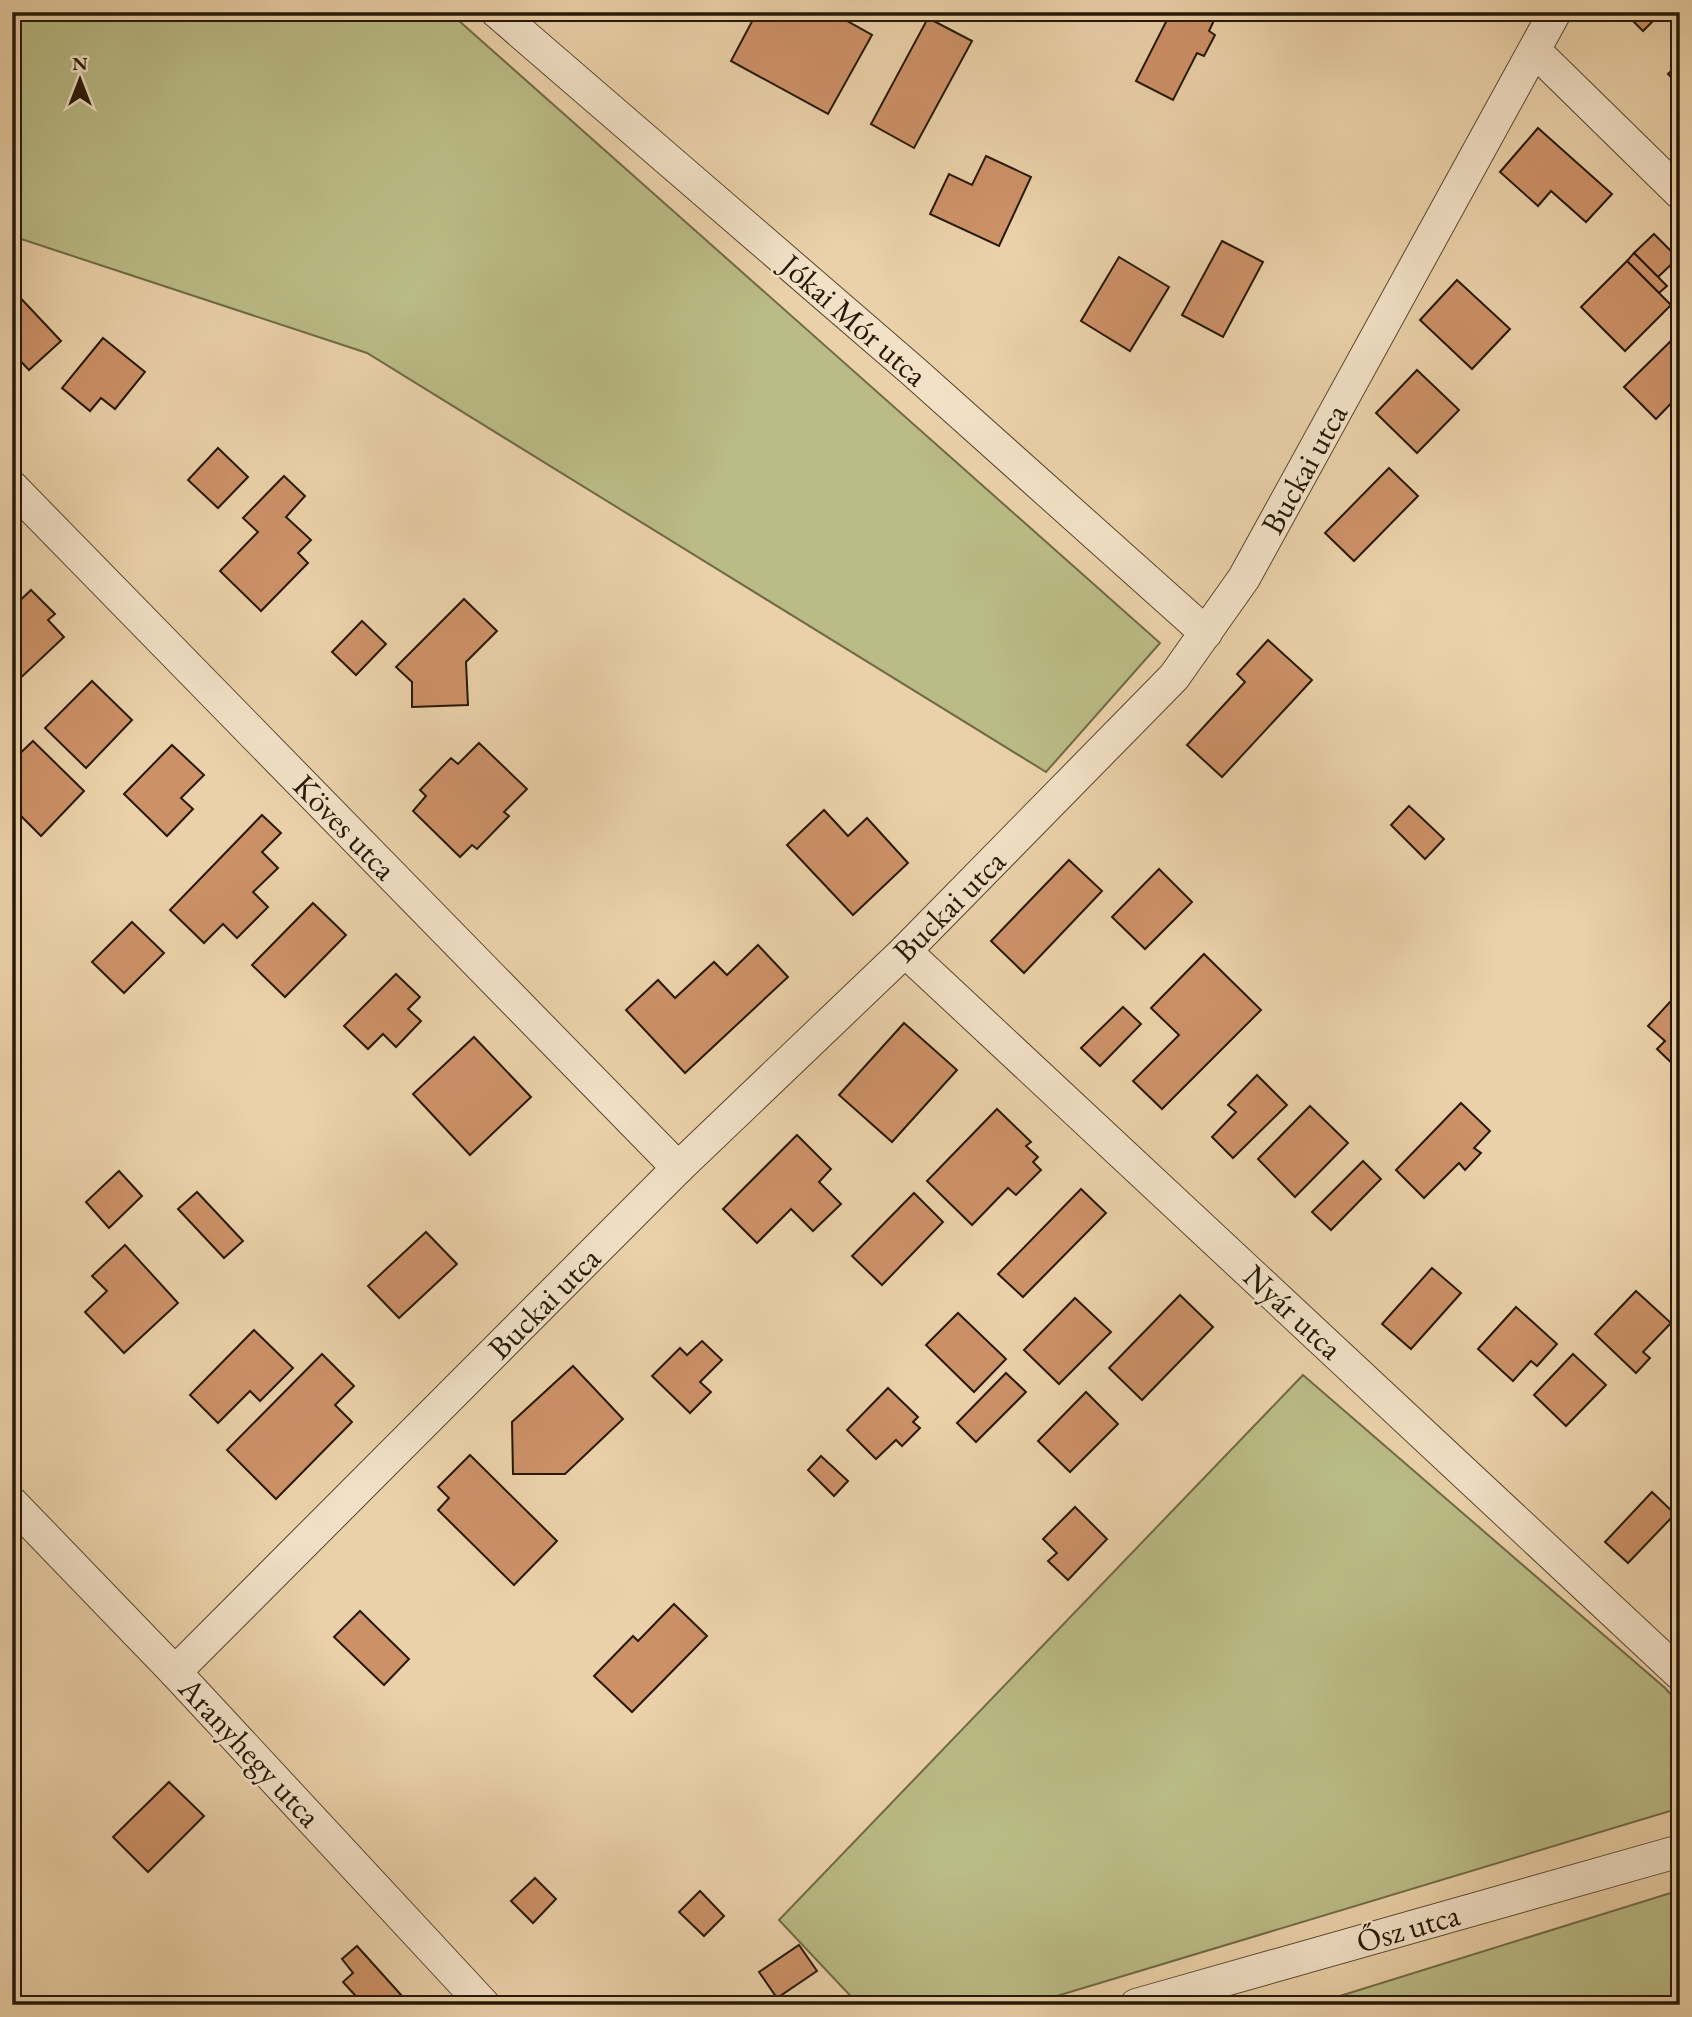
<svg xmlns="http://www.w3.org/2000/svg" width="1692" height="2017" font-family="'EB Garamond',serif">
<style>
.green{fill:#babb86;stroke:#706a46;stroke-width:2}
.building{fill:#cd9168;stroke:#261906;stroke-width:2}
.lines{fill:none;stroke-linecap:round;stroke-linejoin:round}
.minor-casing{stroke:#57472f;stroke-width:34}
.minor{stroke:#f2e1c7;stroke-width:32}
.labels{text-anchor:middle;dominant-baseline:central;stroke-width:5;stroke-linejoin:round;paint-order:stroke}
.street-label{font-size:32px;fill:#261906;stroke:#f2e1c7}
</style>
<rect width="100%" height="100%" fill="#ebd1a9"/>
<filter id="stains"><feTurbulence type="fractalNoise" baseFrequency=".00286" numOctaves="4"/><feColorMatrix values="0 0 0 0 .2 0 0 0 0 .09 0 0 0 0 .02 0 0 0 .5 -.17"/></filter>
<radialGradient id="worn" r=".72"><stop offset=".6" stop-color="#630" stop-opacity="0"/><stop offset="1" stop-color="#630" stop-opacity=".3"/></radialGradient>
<g class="green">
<path d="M12 12H449L1160 643 1046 772 367 353 12 236Z"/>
<path d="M1303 1375 1665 1688 1680 1705V1808L1027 2005H859L779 1920Z"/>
<path d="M1680 1890V2005H1311Z"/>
</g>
<g class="building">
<path d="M757 12H831L872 35 828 114 731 61Z"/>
<path d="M1171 12H1218L1209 31 1215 35 1204 56 1197 53 1173 100 1136 81Z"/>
<path d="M1624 12H1662L1643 31Z"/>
<path d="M928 18 972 41 914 148 871 124Z"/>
<path d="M1680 62V86L1668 74Z"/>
<path d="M1538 128 1612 194 1586 222 1551 191 1538 206 1500 172Z"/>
<path d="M986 156 1031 177 999 246 930 214 949 174 972 185Z"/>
<path d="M1654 234 1678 258 1658 277 1634 253Z"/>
<path d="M1222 241 1263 262 1223 337 1182 315Z"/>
<path d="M1634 253 1667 286 1659 293 1627 261Z"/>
<path d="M1119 257 1169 287 1130 351 1081 321Z"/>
<path d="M1627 261 1671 305 1625 351 1581 307Z"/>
<path d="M1457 280 1510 329 1472 369 1420 320Z"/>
<path d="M12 289 61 341 29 370 12 352Z"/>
<path d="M1680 332V394L1656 419 1624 387Z"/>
<path d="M103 338 145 372 115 409 101 398 90 411 62 388Z"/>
<path d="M1417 370 1459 410 1417 453 1376 413Z"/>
<path d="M218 448 248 477 218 508 188 480Z"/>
<path d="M1389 468 1418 496 1354 561 1325 533Z"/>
<path d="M284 476 305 496 286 517 311 540 298 553 308 563 261 611 220 571 258 532 243 518Z"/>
<path d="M31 590 55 614 48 620 64 637 12 686V608Z"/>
<path d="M464 599 497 631 466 662 468 705 412 707V682L396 667Z"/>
<path d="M362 621 386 644 356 675 332 652Z"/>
<path d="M1268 640 1312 680 1222 777 1187 745 1245 682 1237 674Z"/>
<path d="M92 681 132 720 86 768 45 728Z"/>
<path d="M33 741 84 791 41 836 12 807V761Z"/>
<path d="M479 743 527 789 504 812 509 816 477 849 472 845 460 857 413 811 426 796 420 790 451 758 458 764Z"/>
<path d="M172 745 204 775 181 798 193 809 167 836 124 794Z"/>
<path d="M1409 806 1444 839 1425 859 1391 825Z"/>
<path d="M824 810 848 836 867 818 908 863 853 915 787 845Z"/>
<path d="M262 815 281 833 262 852 278 868 253 892 268 907 237 938 223 924 204 943 170 910Z"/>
<path d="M1069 860 1102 891 1024 973 991 941Z"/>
<path d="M1159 869 1192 902 1145 949 1112 917Z"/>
<path d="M313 903 346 935 285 997 252 965Z"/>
<path d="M132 922 164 953 124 993 92 962Z"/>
<path d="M758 945 788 977 685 1073 626 1010 658 980 675 998 714 962 727 975Z"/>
<path d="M1204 954 1261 1010 1162 1109 1133 1081 1179 1035 1151 1008Z"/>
<path d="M396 974 420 997 408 1009 421 1021 396 1047 383 1034 368 1049 344 1026Z"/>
<path d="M1680 991V1067L1678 1069 1657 1049 1665 1041 1648 1026Z"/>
<path d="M1123 1007 1141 1024 1100 1066 1081 1048Z"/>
<path d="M904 1023 957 1070 892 1142 839 1095Z"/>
<path d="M474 1037 531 1097 470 1155 413 1094Z"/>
<path d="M1257 1075 1287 1105 1233 1158 1212 1137 1236 1112 1228 1105Z"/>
<path d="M1461 1103 1490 1131 1474 1148 1481 1153 1465 1170 1459 1163 1424 1198 1396 1170Z"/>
<path d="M1310 1106 1348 1143 1295 1197 1258 1159Z"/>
<path d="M997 1109 1031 1142 1026 1146 1038 1157 1033 1162 1041 1170 1016 1195 1008 1188 972 1225 927 1181Z"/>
<path d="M797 1135 831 1169 819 1182 841 1204 813 1231 791 1209 757 1243 723 1209Z"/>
<path d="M1363 1161 1381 1179 1331 1230 1312 1212Z"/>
<path d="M119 1171 142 1196 109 1228 86 1202Z"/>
<path d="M1081 1189 1106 1213 1023 1297 998 1274Z"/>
<path d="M197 1192 243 1241 224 1258 178 1209Z"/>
<path d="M914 1193 943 1222 882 1285 852 1256Z"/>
<path d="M426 1232 457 1264 399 1318 368 1286Z"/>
<path d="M125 1245 178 1303 124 1353 85 1312 107 1291 92 1276Z"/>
<path d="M1432 1268 1461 1293 1411 1349 1382 1324Z"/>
<path d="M1636 1291 1671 1323 1643 1352 1650 1358 1636 1373 1595 1334Z"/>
<path d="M1180 1295 1213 1327 1142 1400 1109 1368Z"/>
<path d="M1075 1298 1111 1332 1059 1384 1024 1350Z"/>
<path d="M1516 1307 1557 1344 1537 1366 1531 1361 1513 1381 1478 1349Z"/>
<path d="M958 1313 1006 1359 974 1392 926 1345Z"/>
<path d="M254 1330 293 1368 260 1401 250 1391 218 1423 190 1395Z"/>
<path d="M702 1341 722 1360 700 1382 711 1392 690 1413 652 1376 680 1348 687 1355Z"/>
<path d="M322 1354 354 1386 335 1405 352 1422 276 1499 227 1450Z"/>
<path d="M1573 1354 1606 1385 1566 1426 1534 1395Z"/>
<path d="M573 1366 623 1419 565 1474H513L512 1422Z"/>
<path d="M1006 1373 1026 1392 976 1442 957 1423Z"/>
<path d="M888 1388 918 1417 913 1422 920 1428 902 1446 896 1440 876 1459 847 1430Z"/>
<path d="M1086 1392 1118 1424 1070 1472 1038 1441Z"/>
<path d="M470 1455 557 1541 514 1585 438 1510 449 1498 438 1487Z"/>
<path d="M821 1456 848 1481 834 1496 808 1470Z"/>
<path d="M1652 1492 1675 1514 1628 1563 1605 1542Z"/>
<path d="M1075 1507 1107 1539 1068 1580 1048 1561 1057 1553 1043 1539Z"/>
<path d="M674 1604 707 1636 632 1712 594 1676 633 1636 638 1641Z"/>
<path d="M360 1611 409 1659 384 1685 334 1637Z"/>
<path d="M169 1782 204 1816 148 1872 113 1837Z"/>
<path d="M535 1878 556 1899 533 1923 511 1901Z"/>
<path d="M700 1891 724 1916 704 1936 679 1912Z"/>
<path d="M799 1945 817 1971 777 1998 759 1972Z"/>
<path d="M357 1946 402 1996 392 2005H364L343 1982 353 1973 342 1959Z"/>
</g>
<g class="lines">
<defs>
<g id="minor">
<path d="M497 12 913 371 1206 633"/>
<path d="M1535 51 1680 193"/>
<path d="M12 487 678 1168"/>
<path d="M905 951 1680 1674"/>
<path d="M12 1503 175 1672 484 2005"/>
<path d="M175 1672 678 1168 905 951 1174 677 1244 578 1555 12"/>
<path d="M1136 2005 1680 1851"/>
</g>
</defs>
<use href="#minor" class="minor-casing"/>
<use href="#minor" class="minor"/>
</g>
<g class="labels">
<g class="street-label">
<text transform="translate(854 320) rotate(41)">Jókai Mór utca</text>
<text transform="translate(1304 469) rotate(-61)">Buckai utca</text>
<text transform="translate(345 827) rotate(46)">Köves utca</text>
<text transform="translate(949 906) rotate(-45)">Buckai utca</text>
<text transform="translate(544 1303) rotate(-45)">Buckai utca</text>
<text transform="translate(1293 1312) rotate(43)">Nyár utca</text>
<text transform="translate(250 1752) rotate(47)">Aranyhegy utca</text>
<text transform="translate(1408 1928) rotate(-16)">Ősz utca</text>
</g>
</g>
<rect width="1692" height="2017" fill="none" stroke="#ebd1a9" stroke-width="42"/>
<rect x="14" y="14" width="1664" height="1989" fill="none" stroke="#261906" stroke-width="3.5"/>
<rect x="21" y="21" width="1650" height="1975" fill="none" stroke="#261906" stroke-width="2"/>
<g transform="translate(80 80)" stroke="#f2e1c7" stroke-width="5" paint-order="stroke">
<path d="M0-5L12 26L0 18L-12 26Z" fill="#261906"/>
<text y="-10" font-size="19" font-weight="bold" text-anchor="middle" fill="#261906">N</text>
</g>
<rect width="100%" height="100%" filter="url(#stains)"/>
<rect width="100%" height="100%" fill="url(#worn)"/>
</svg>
